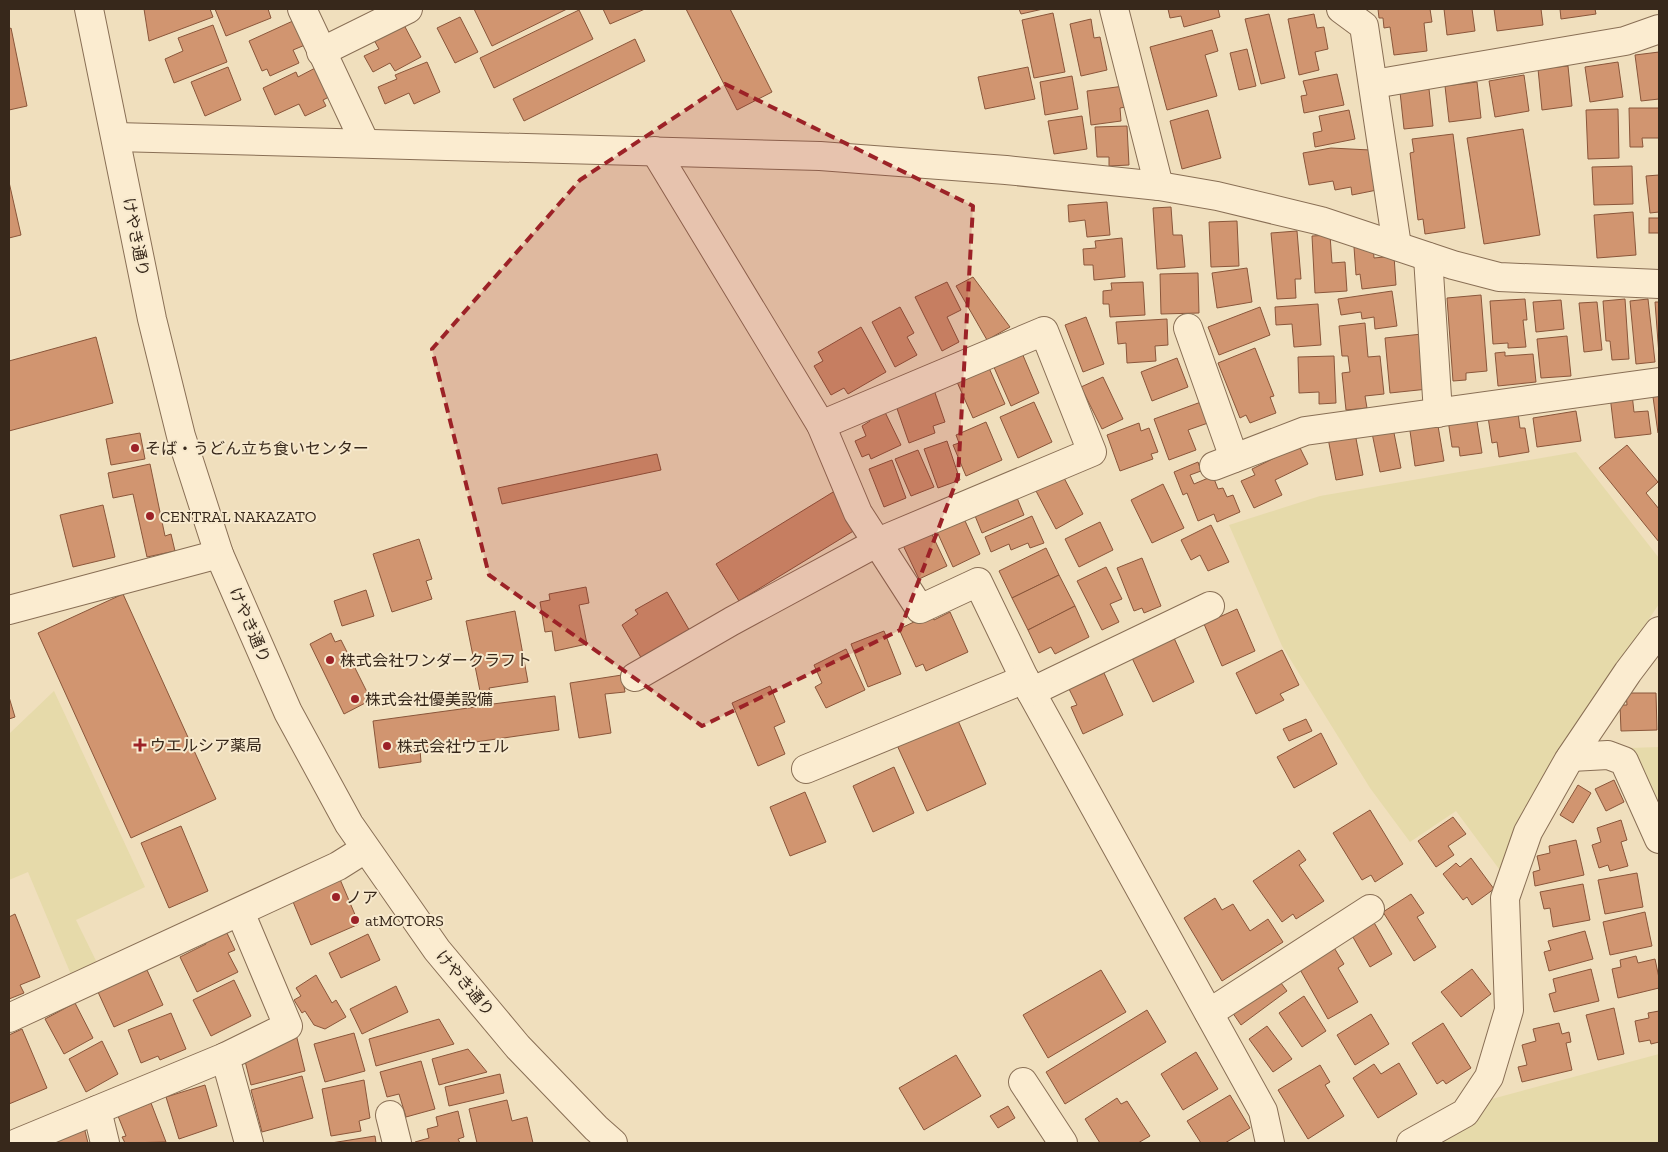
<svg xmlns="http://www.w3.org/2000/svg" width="1668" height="1152" font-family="'Zilla Slab','Noto Sans JP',serif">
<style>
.farmland{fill:#e6daaa}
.building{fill:#d19570;stroke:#8a563a}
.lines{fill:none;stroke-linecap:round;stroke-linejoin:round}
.minor-casing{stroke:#896f55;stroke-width:30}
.minor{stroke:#fbecd0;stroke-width:28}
.marked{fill:#9c2227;fill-opacity:0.2;stroke:#9c2227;stroke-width:4;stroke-dasharray:10 6;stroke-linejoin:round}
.poi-dot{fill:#9c2227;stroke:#f7e9cd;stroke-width:2}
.labels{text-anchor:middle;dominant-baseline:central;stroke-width:4;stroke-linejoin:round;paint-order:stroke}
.street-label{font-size:16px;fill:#37281b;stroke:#f7e9cd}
.poi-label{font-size:16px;fill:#37281b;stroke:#f7e9cd;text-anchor:start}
</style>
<rect width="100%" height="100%" fill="#f0dfbd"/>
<g class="farmland">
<path d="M1576 452 1659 558V604L1627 652 1502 873 1456 811 1410 842 1370 788 1282 646 1229 525 1320 496Z"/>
<path d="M54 691 145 887 76 920 103 975 75 984 28 872 9 880V734Z"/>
<path d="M1659 747V816L1630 748Z"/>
<path d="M1659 1054V1143H1430L1488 1100Z"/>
</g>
<g class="building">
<path d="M144 9H210L213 17 149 41Z"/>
<path d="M215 9H268L271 18 226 36Z"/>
<path d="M474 9H567L492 46Z"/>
<path d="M603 9H645L610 24Z"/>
<path d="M686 9H730L772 92 737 110Z"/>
<path d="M1019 9H1043L1021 14Z"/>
<path d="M1168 9H1218L1220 17 1184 27 1181 16 1170 18Z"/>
<path d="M1378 9H1430L1432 22 1424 23 1427 51 1394 55 1390 27 1384 28 1383 18H1379Z"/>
<path d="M1444 9H1472L1475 31 1447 35Z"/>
<path d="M1494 9H1541L1543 25 1497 31Z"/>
<path d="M1560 9H1595L1596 14 1561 19Z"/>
<path d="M579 10 593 39 494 88 480 58Z"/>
<path d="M1053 13 1065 72 1034 78 1022 20Z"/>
<path d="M1269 14 1285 78 1261 84 1245 19Z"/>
<path d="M1314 14 1317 28 1324 27 1328 49 1315 52 1319 70 1299 75 1288 19Z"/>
<path d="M460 17 478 52 455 63 437 28Z"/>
<path d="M1091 19 1094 38 1100 37 1107 70 1081 76 1070 24Z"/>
<path d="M295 20 305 45 293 50 299 63 270 76 267 69 262 71 249 41Z"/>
<path d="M213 25 227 62 174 83 165 59 183 51 178 38Z"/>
<path d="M404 25 421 57 395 71 390 63 373 72 364 56 379 49 374 40Z"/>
<path d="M11 28 27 106 9 110V29Z"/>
<path d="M1212 30 1218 51 1205 55 1217 96 1167 110 1150 47Z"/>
<path d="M635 39 645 61 524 121 513 99Z"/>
<path d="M1247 49 1256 86 1239 90 1230 53Z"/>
<path d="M1659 52V99L1641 101 1635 55Z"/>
<path d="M427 62 440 92 414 104 409 93 385 104 378 87 397 79 395 75Z"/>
<path d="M1618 62 1623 97 1590 102 1585 67Z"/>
<path d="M319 66 333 95 323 100 326 106 305 116 299 104 275 115 263 88 296 72 298 77Z"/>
<path d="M1568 66 1572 106 1542 110 1538 69Z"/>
<path d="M228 67 241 100 205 116 191 82Z"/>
<path d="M1028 67 1035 99 985 109 978 77Z"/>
<path d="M1337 74 1344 105 1304 113 1301 96 1307 95 1303 81Z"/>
<path d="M1524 75 1529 111 1495 117 1489 81Z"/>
<path d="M1072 76 1078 109 1045 115 1040 82Z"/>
<path d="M1477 82 1481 118 1449 122 1445 86Z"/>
<path d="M1124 86 1126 107 1120 108 1121 121 1091 125 1087 91Z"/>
<path d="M1429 89 1433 126 1404 129 1400 92Z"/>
<path d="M1629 108H1659V138H1642L1643 147H1630Z"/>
<path d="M1618 109 1619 158 1588 159 1586 110Z"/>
<path d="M1208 110 1221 158 1182 169 1170 121Z"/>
<path d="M1349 110 1355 139 1315 147 1313 133 1322 131 1319 116Z"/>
<path d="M1082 116 1087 149 1054 154 1048 121Z"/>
<path d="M1127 126 1129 165 1109 166V157H1097L1095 127Z"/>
<path d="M1523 129 1540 235 1484 244 1467 138Z"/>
<path d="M1453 134 1465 228 1425 234 1423 219 1418 220 1410 153 1414 152 1412 139Z"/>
<path d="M1331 148 1370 150 1377 190 1352 195 1351 187 1335 190 1333 181 1309 185 1303 153Z"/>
<path d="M1632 166 1633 204 1594 205 1592 167Z"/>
<path d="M1659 175V212L1650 213 1646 176Z"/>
<path d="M9 182 21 235 9 238Z"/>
<path d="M1107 202 1110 235 1087 237 1085 220 1069 222 1068 205Z"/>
<path d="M1171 207 1173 235H1182L1185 267 1157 269 1153 208Z"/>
<path d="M1633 212 1636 255 1597 258 1594 215Z"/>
<rect x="1649" y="218" width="10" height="15"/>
<path d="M1237 221 1239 266 1211 267 1209 222Z"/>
<path d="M1297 231 1301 279H1295L1296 298 1277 299 1271 233Z"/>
<path d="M1330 235 1332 263 1345 262 1347 291 1315 293 1312 236Z"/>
<path d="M1122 238 1125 277 1094 280 1093 265H1084L1083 249 1096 248 1095 241Z"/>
<path d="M1373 245 1374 258 1394 256 1396 285 1362 289 1360 274 1356 275 1354 247Z"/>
<path d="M1247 268 1252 302 1217 308 1212 273Z"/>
<path d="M1198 273 1199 313 1161 314 1160 274Z"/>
<path d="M973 277 1010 327 987 340 956 286Z"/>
<path d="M947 282 961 310 947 317 959 342 942 351 915 297Z"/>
<path d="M1143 282 1145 315 1110 317 1109 304H1103V291L1112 290 1111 283Z"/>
<path d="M1392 291 1397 326 1375 329 1374 317 1362 319 1361 312 1341 315 1338 299Z"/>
<path d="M1481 295 1487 371 1466 373V380L1453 381 1447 298Z"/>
<path d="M1525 299 1527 320H1523L1526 347 1508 348V343L1493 344 1490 301Z"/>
<path d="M1625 299 1629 359 1612 360 1610 341H1606L1603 301Z"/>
<path d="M1648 299 1655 362 1636 364 1630 301Z"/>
<path d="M1561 300 1564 329 1536 332 1533 302Z"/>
<path d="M1597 302 1602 350 1584 352 1579 303Z"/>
<path d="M1655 302H1659V355Z"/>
<path d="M1318 304 1321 345 1294 347 1292 324 1276 325 1275 307Z"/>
<path d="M900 307 914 333 907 337 917 355 895 367 872 322Z"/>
<path d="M1260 307 1270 335 1219 355 1208 327Z"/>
<path d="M1086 317 1104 364 1083 372 1065 325Z"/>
<path d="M1167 319 1168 345 1155 346 1156 361 1127 363 1126 343 1118 344 1116 322Z"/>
<path d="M1365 323 1368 357 1380 356 1384 394 1365 396 1367 408 1346 410 1342 373 1350 372 1348 356H1342L1339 326Z"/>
<path d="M861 327 886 372 848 394 844 388 831 395 814 366 823 361 818 352Z"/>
<path d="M1422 334 1428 389 1390 393 1385 338Z"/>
<path d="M1567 336 1571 376 1541 378 1537 339Z"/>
<path d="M96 337 113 403 9 431V361Z"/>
<path d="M1255 348 1274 396 1270 397 1276 413 1250 423 1246 415 1240 418 1218 363Z"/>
<path d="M1505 352V356L1533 354 1536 382 1498 386 1495 353Z"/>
<path d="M1022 353 1039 393 1011 406 993 365Z"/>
<path d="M1334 356 1336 403 1319 404V392L1299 393 1298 357Z"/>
<path d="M1177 358 1188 387 1152 401 1141 372Z"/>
<path d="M989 368 1005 404 973 418 957 382Z"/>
<path d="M1103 377 1123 419 1102 429 1081 387Z"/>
<path d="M933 387 945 422 933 426 935 433 909 443 894 400Z"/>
<path d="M1632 394 1634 412 1648 411 1651 434 1615 438 1610 396Z"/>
<path d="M1659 396V433H1658L1653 397Z"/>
<path d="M1034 402 1052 442 1018 458 1000 417Z"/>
<path d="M1201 402 1208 423 1188 430 1196 450 1169 460 1154 419Z"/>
<path d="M883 408 901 445 871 459 869 454 862 457 855 441 866 436 862 426 870 421 868 416Z"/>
<path d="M1576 411 1581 441 1537 447 1533 418Z"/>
<path d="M1518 413 1520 428H1525L1529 452 1499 457 1497 442 1492 443 1488 417Z"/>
<path d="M1476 415 1482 453 1460 456 1459 447H1452L1448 420Z"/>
<path d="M1437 420 1444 461 1415 466 1409 424Z"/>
<path d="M986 422 1002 460 966 476 953 445 959 443 956 435Z"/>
<path d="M1139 423 1141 431 1149 428 1158 452 1151 454 1153 459 1120 471 1107 435Z"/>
<path d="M1354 428 1363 475 1336 480 1327 433Z"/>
<path d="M1393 428 1401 468 1380 472 1372 433Z"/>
<path d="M140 433 145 459 111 465 106 439Z"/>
<path d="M947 441 960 480 938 488 924 449Z"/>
<path d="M1627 445 1658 482 1646 493 1659 509V542L1599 468Z"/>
<path d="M1299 446 1308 464 1275 480 1282 495 1254 508 1241 481 1255 475 1252 469Z"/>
<path d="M918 450 934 487 911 496 895 459Z"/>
<path d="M657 454 661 470 502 504 498 488Z"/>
<path d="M892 460 906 498 884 507 869 469Z"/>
<path d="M1198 462 1201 471 1190 475 1194 484 1213 476 1218 489 1223 488 1227 497 1233 495 1240 512 1217 522 1214 514 1198 521 1187 493 1183 495 1174 472Z"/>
<path d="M150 464 165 536 171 534 175 551 147 557 133 494 113 498 108 473Z"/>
<path d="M1063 476 1083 514 1056 529 1036 491Z"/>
<path d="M1163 484 1184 528 1152 543 1131 500Z"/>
<path d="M1013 488 1024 515 982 533 971 506Z"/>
<path d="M838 489 860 527 739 601 716 564Z"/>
<path d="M103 505 115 557 73 567 60 515Z"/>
<path d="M961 512 980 554 953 567 934 525Z"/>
<path d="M1032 516 1044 543 1030 548 1028 543 1011 550 1009 544 991 552 985 537Z"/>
<path d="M1100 522 1113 550 1079 567 1065 539Z"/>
<path d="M1211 525 1229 562 1208 571 1200 555 1191 560 1181 540Z"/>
<path d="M928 526 947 566 919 579 900 539Z"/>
<path d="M419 539 432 579 426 581 432 599 392 612 373 554Z"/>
<path d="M1046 548 1059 575 1012 598 999 571Z"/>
<path d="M1142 558 1161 606 1144 613 1142 608 1134 611 1117 568Z"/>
<path d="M1106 567 1122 599 1110 604 1119 622 1102 630 1077 581Z"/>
<path d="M1059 575 1075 606 1028 630 1012 598Z"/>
<path d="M586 587 589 603 579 605 587 644 555 651 552 631 545 632 540 602 550 600 549 594Z"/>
<path d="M366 590 374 616 342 626 334 601Z"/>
<path d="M667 592 691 633 643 661 622 625 638 614 635 610Z"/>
<path d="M123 594 216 799 131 838 38 633Z"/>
<path d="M1075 606 1089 637 1055 654 1051 647 1039 653 1028 630Z"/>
<path d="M1237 609 1255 651 1222 666 1204 624Z"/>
<path d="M515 611 528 682 489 688 493 704 555 696 559 730 420 750 421 762 379 768 373 721 483 706 466 621Z"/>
<path d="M950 612 968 652 926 671 923 664 916 667 899 629 931 614 934 620Z"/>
<path d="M884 631 901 674 868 687 851 644Z"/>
<path d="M331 633 335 642 341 640 371 700 344 714 310 644Z"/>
<path d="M1174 638 1194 682 1153 702 1132 658Z"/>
<path d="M846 649 865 690 826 708 815 687 822 683 814 665Z"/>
<path d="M1282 650 1299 685 1280 694 1284 700 1256 714 1236 673Z"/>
<path d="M1104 673 1123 715 1083 734 1071 707 1077 705 1069 689Z"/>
<path d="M622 675 625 692 605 694 611 733 579 738 570 683Z"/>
<path d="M770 686 785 722 774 727 785 754 758 766 732 703Z"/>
<path d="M1626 693H1656L1657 730 1621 731 1620 705H1627Z"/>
<path d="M9 697 15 717 9 719Z"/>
<path d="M956 716 986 784 927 811 896 743Z"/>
<path d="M1306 719 1312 731 1289 741 1283 729Z"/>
<path d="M1321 733 1337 764 1294 788 1277 757Z"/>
<path d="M894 767 914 813 873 832 853 786Z"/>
<path d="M1614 780 1624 802 1606 811 1595 789Z"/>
<path d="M1578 785 1591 793 1573 823 1560 815Z"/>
<path d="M805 792 826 842 790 856 770 807Z"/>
<path d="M1370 810 1403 864 1375 882 1371 875 1362 880 1333 833Z"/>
<path d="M1453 817 1466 834 1448 846 1454 855 1436 867 1418 841Z"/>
<path d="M1621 820 1627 840 1621 842 1628 866 1610 871 1608 865 1599 868 1592 845 1601 842 1597 828Z"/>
<path d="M181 826 208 891 169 908 141 843Z"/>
<path d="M1576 840 1584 875 1535 886 1533 872 1540 870 1537 856 1550 853 1549 846Z"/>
<path d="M1299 850 1306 860 1299 865 1324 901 1296 919 1293 914 1282 922 1253 881Z"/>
<path d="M1471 858 1494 889 1472 905 1467 897 1463 900 1443 874 1456 863 1460 867Z"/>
<path d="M1637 873 1643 907 1605 914 1598 880Z"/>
<path d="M339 877 359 924 311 945 291 897Z"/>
<path d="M1583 884 1590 920 1553 927 1550 908 1544 909 1540 892Z"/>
<path d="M1411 894 1424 913 1417 917 1436 947 1414 961 1383 912Z"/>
<path d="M1215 898 1222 910 1233 904 1250 931 1268 919 1283 942 1222 981 1184 918Z"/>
<path d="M1645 912 1652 946 1610 955 1603 922Z"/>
<path d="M15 914 40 977 20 985 24 993 9 999V917Z"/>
<path d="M1372 919 1392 954 1370 967 1350 932Z"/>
<path d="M226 931 235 950 228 953 238 972 197 992 180 957 206 944 205 942Z"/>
<path d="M1585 931 1593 959 1549 971 1544 952 1551 950 1548 941Z"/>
<path d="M368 934 380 960 341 978 329 953Z"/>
<path d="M1333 946 1344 964 1338 968 1358 1002 1328 1019 1298 966Z"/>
<path d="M1636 956 1638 963 1655 959 1659 978V988L1618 998 1612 969 1621 967 1620 960Z"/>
<path d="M1472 969 1491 994 1461 1017 1441 992Z"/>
<path d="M1591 969 1599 1001 1554 1012 1549 994 1556 992 1553 979Z"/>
<path d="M147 970 163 1005 114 1027 98 992Z"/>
<path d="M1101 970 1126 1012 1048 1058 1023 1015Z"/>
<path d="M316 975 332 1003 336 1000 346 1017 325 1029 314 1025 305 1011 302 1013 294 1000 301 996 296 988Z"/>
<path d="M1275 975 1287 991 1241 1025 1230 1009Z"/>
<path d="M234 980 251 1016 211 1036 193 1000Z"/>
<path d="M396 986 408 1012 362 1034 350 1009Z"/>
<path d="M1304 996 1326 1031 1302 1047 1279 1013Z"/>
<path d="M75 1003 93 1038 64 1054 45 1019Z"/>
<path d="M1614 1008 1624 1054 1598 1060 1586 1015Z"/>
<path d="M1147 1010 1166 1042 1065 1104 1046 1072Z"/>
<path d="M1659 1011V1042L1651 1044 1650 1040 1639 1042 1635 1021 1649 1018 1648 1013Z"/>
<path d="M171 1013 186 1049 160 1060 158 1056 141 1063 128 1030Z"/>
<path d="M1371 1014 1389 1044 1355 1065 1337 1035Z"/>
<path d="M439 1019 454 1044 376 1066 369 1039Z"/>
<path d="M1443 1023 1471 1068 1446 1084 1443 1080 1437 1084 1412 1043Z"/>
<path d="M1559 1023 1562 1034 1569 1032 1571 1042 1566 1043 1572 1070 1522 1082 1518 1067 1527 1065 1522 1045 1536 1041 1533 1029Z"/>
<path d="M1267 1026 1292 1059 1273 1072 1249 1039Z"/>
<path d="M22 1029 47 1088 9 1104V1035Z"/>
<path d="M354 1033 365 1071 325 1082 314 1044Z"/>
<path d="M296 1034 305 1071 251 1085 245 1061Z"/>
<path d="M102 1041 118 1074 86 1092 69 1059Z"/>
<path d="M468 1049 487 1072 439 1085 432 1059Z"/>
<path d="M1196 1052 1218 1089 1183 1110 1161 1074Z"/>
<path d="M956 1055 981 1096 924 1130 899 1088Z"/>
<path d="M421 1061 435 1109 406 1117 399 1094 387 1097 380 1072Z"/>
<path d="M1399 1063 1417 1094 1378 1118 1353 1078 1374 1064 1381 1074Z"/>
<path d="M1320 1065 1330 1082 1325 1085 1344 1116 1308 1139 1278 1090Z"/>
<path d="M500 1074 504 1093 449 1106 445 1087Z"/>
<path d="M302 1076 313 1118 262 1132 251 1090Z"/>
<path d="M364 1080 370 1118 359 1121 361 1131 331 1136 322 1089Z"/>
<path d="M205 1085 217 1126 179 1139 166 1097Z"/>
<path d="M1230 1095 1250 1128 1225 1143H1201L1187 1121Z"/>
<path d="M1117 1098 1121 1104 1127 1101 1150 1136 1138 1143H1100L1085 1119Z"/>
<path d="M507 1100 512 1121 527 1117 533 1143H477L469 1109Z"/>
<path d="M151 1103 166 1142 125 1143 122 1137 126 1136 118 1116Z"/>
<path d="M1008 1106 1015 1118 998 1128 990 1116Z"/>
<path d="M458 1111 464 1137 458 1139 460 1143H415V1142L429 1138 427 1129 438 1126 436 1117Z"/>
<path d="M84 1127 88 1143H52Z"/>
<path d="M375 1136 376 1143H331Z"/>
</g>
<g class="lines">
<defs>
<g id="minor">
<path d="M89 9 152 319 181 436 219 554 288 712 349 824 437 950 518 1047 596 1128 613 1143"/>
<path d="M302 9 365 143"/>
<path d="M1114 9 1159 186"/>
<path d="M1341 9 1364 26 1397 246"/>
<path d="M321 52 408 9"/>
<path d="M1374 84 1625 41 1659 29"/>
<path d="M116 137 820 156 1006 170 1159 186 1217 196 1321 221 1453 265 1499 277 1659 284"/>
<path d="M655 151 821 425 858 513 920 609 978 582 1031 692 1263 1111 1270 1143"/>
<path d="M1428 257 1438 413"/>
<path d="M1188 328 1234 458"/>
<path d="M1214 466 1305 431 1659 382"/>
<path d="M9 610 219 554"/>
<path d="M635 677 732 621 878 542 1092 452 1044 331 821 425"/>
<path d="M1031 692 1210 606"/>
<path d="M1571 757 1608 755 1624 761 1659 839"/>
<path d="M806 769 1025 679"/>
<path d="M240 912 288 1026 225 1057 249 1143"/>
<path d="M1209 1013 1370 909"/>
<path d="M9 1018 338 866 365 849"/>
<path d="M1023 1082 1063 1143"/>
<path d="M97 1110 105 1143"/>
<path d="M390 1115 397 1143"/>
<path d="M17 1143 225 1057"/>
<path d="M1411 1143 1465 1113 1489 1077 1509 1010 1505 898 1528 832 1568 761 1628 672 1659 631"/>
</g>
</defs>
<use href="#minor" class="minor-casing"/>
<use href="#minor" class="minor"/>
</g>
<path class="marked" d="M725 84 973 206 958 477 900 630 702 726 489 575 432 349 580 180Z"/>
<g class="poi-dot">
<circle cx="135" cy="448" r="5"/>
<circle cx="150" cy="516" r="5"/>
<circle cx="330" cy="660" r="5"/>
<circle cx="355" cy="699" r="5"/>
<path d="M137.5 737.5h5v5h5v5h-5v5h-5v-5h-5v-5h5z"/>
<circle cx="387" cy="746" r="5"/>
<circle cx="336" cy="897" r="5"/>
<circle cx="355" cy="920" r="5"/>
</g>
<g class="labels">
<g class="street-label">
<text transform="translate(136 237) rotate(79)">けやき通り</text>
<text transform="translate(250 625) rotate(67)">けやき通り</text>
<text transform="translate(465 983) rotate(50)">けやき通り</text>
</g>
<g class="poi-label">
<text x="145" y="448">そば・うどん立ち食いセンター</text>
<text x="160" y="516">CENTRAL NAKAZATO</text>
<text x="340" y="660">株式会社ワンダークラフト</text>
<text x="365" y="699">株式会社優美設備</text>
<text x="150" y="745">ウエルシア薬局</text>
<text x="397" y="746">株式会社ウェル</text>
<text x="346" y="897">ノア</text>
<text x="365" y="920">atMOTORS</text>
</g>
</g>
<rect width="1668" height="1152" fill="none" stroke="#37281b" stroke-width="20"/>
</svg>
